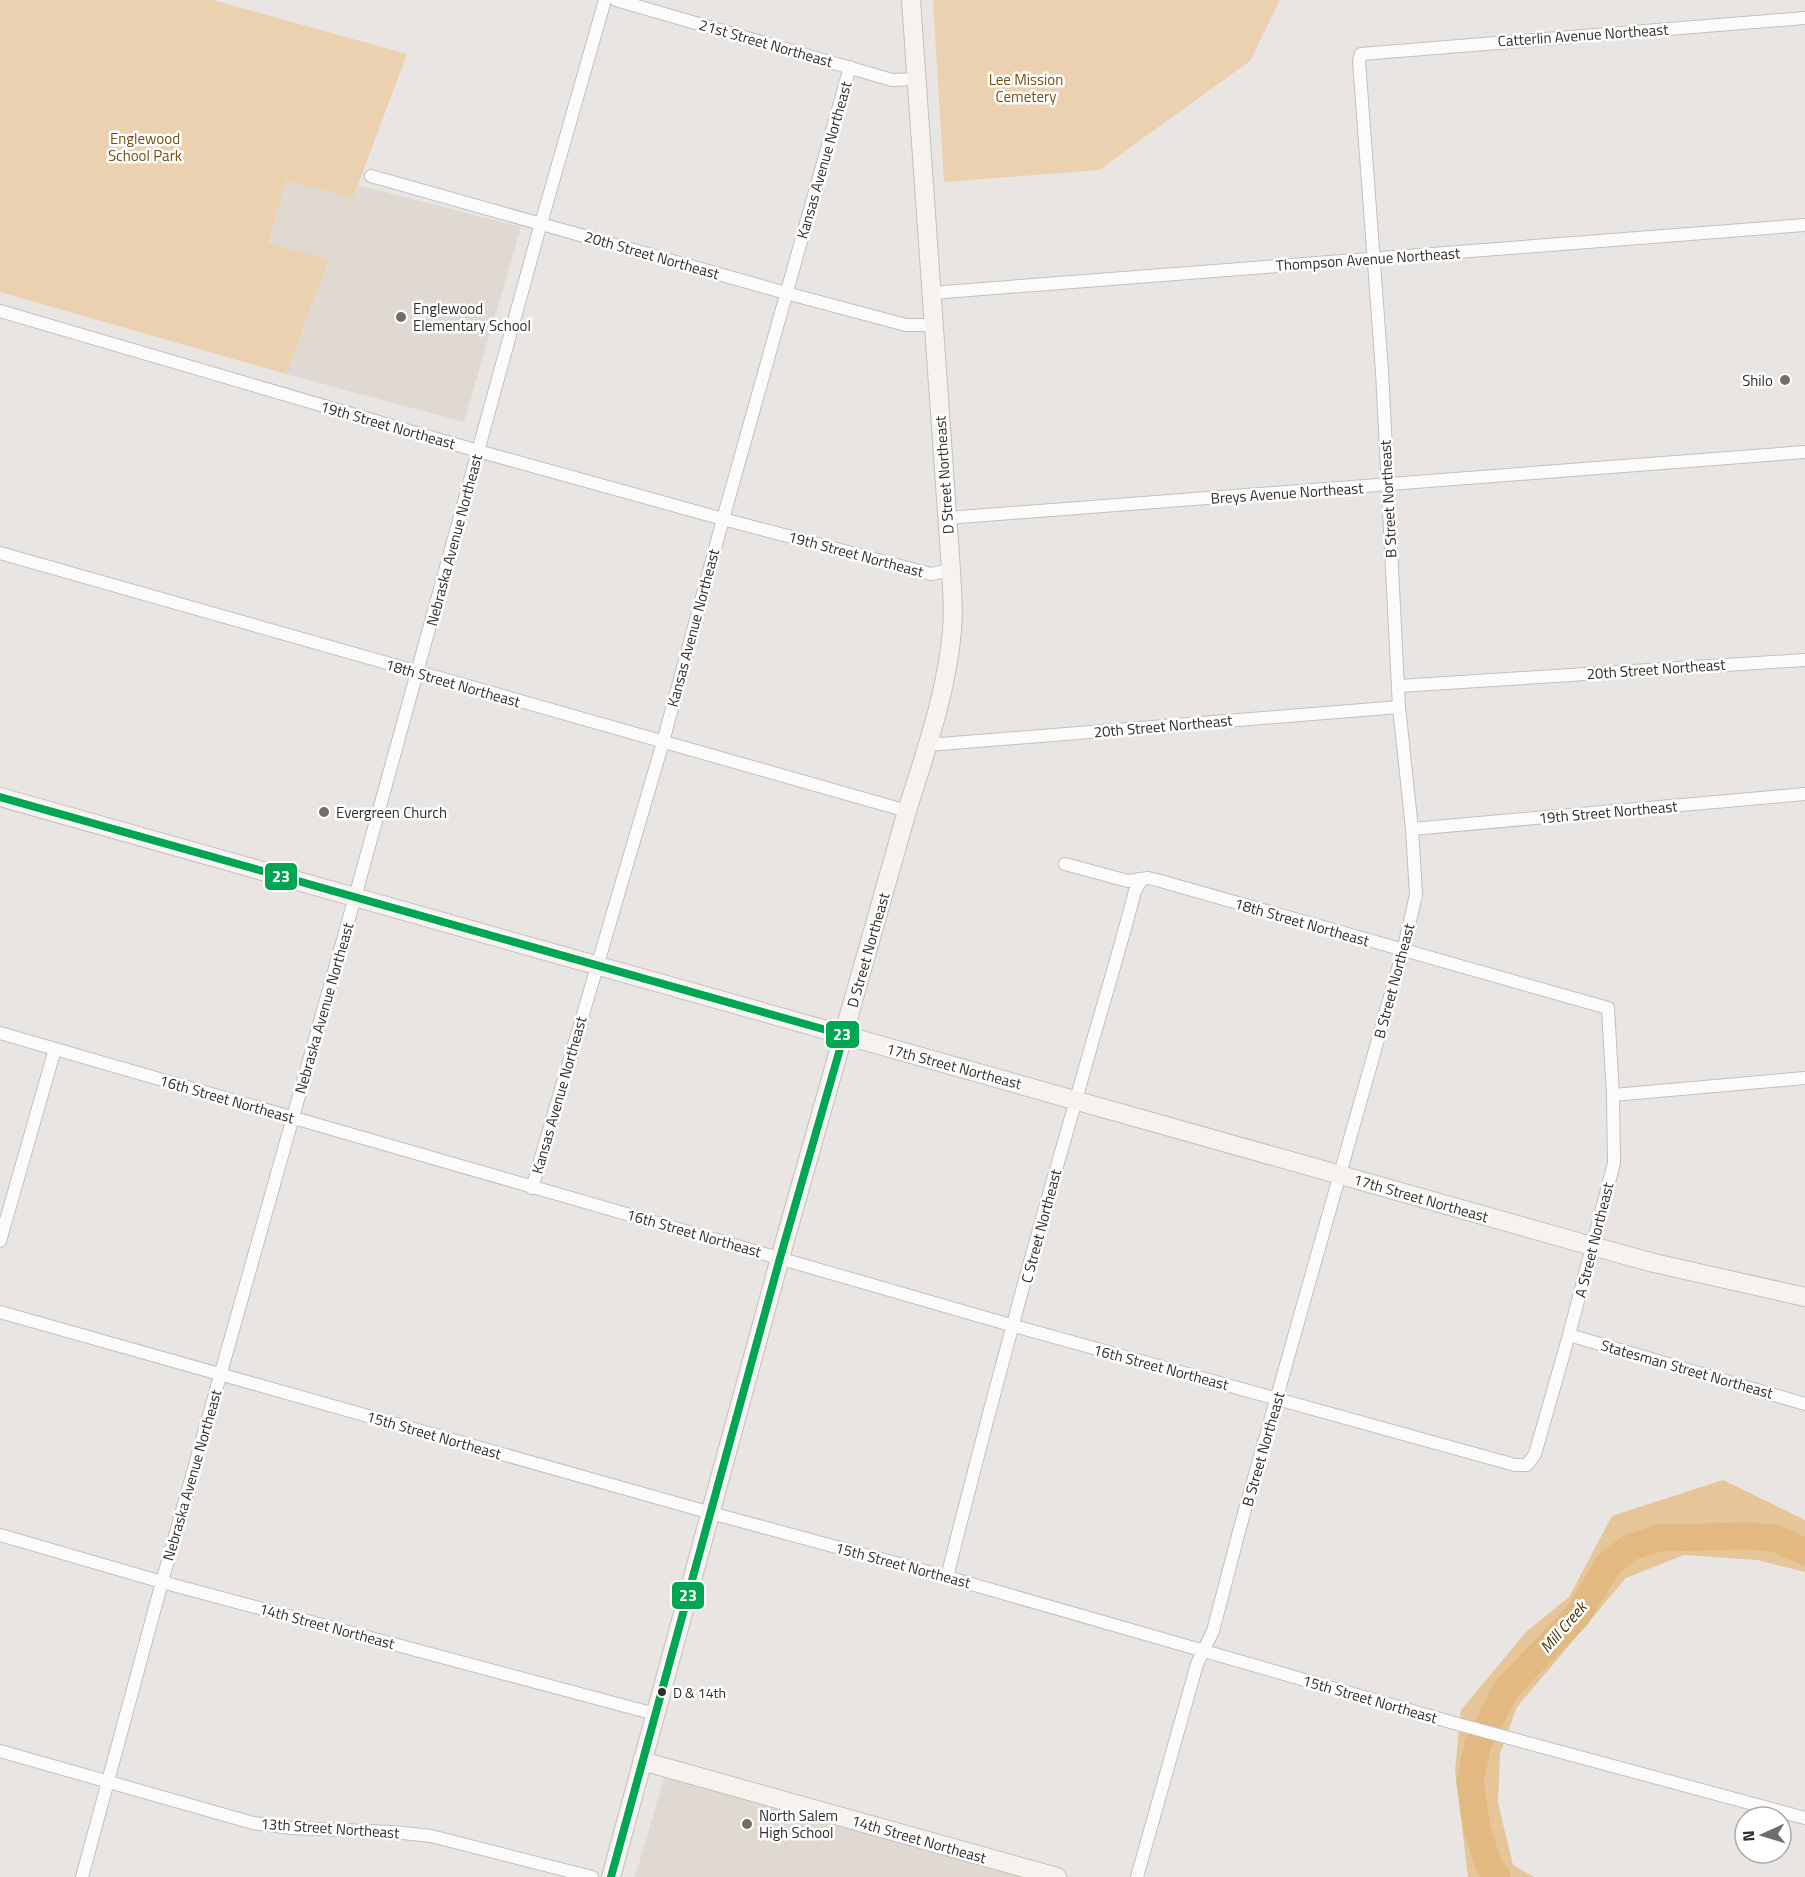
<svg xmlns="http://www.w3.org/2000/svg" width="1805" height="1877" font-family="'Titillium Web',sans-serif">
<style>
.built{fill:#dfd9d1}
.green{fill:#ebd1af}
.forest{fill:#e6c699}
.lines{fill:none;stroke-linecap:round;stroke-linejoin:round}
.river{stroke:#e2b981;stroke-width:27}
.street-casing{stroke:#c3c1be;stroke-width:14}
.secondary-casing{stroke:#c3c1be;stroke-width:20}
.street{stroke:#fcfbfb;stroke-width:12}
.secondary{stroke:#f6f3ee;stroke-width:18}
.bus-1-casing{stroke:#fff;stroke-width:12}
.bus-1{stroke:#00a651;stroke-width:8}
.poi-dot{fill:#706e6c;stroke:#fff;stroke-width:2}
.bus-dot{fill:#2f2e2c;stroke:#fff;stroke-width:2}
.labels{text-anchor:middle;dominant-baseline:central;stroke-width:5;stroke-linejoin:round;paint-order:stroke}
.bus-label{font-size:14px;fill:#2f2e2c;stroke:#fff;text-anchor:start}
.street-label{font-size:15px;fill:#2f2e2c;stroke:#fff}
.park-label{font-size:15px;fill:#754f14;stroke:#fff}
.poi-label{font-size:15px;fill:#2f2e2c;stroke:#fff;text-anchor:start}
.water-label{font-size:16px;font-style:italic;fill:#4a3210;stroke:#fff}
.line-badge{stroke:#fff;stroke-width:2}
.badge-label{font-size:16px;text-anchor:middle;font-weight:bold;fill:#fff}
</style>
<rect width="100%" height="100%" fill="#e8e5e2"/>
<g class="built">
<path d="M286 179 353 197 358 185 521 227 464 422 286 374 329 261 269 244Z"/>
<path d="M666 1771 1020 1877H635Z"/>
</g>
<g class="green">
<path d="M0 0H213L407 54 353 198 286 180 269 243 329 260 286 374 0 292Z"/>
<path d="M933 0H1280L1250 61 1099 170 944 182Z"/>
</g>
<path class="forest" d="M1723 1480 1805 1520V1572L1757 1560 1684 1555 1626 1578 1517 1707 1500 1753 1498 1803 1513 1865 1534 1877H1468L1455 1770 1461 1710 1527 1631 1569 1597 1612 1516Z"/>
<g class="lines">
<path class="river" d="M1497 1877 1489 1866 1477 1829 1470 1782 1478 1744 1506 1689 1577 1616 1608 1565 1631 1547 1659 1538 1746 1536 1775 1538 1805 1552"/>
<defs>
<g id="street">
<path d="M616 0 892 80 917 79"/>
<path d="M371 176 786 293 906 325H933"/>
<path d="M931 293 1805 225"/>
<path d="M0 311 478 451 723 519 931 574 951 570"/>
<path d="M947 518 1805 452"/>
<path d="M0 553 907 811"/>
<path d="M1399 686 1805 660"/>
<path d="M928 745 1399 707"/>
<path d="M1412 829 1805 794"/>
<path d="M0 1033 1014 1326 1515 1465H1527L1535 1454 1569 1335 1614 1163 1613 1095 1608 1008 1157 880 1148 878 1128 881 1065 864"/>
<path d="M1613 1095 1805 1078"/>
<path d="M532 1188 663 742 723 519 850 67"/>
<path d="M0 1241 55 1049"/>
<path d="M0 1312 711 1513 947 1577 1454 1723 1805 1818"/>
<path d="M1569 1335 1805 1404"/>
<path d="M0 1535 162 1582 655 1714"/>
<path d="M947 1577C987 1417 1030 1258 1076 1100 1095 1030 1117 961 1135 891L1142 879"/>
<path d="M0 1751 253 1823 292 1828 393 1832 431 1836 592 1877"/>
<path d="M82 1877 162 1582 355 897 536 241 605 0"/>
<path d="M1137 1877 1197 1664 1213 1631 1241 1524 1403 951 1416 895 1412 829 1399 707 1382 371 1359 61 1361 54 1805 18"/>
</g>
<g id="secondary">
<path d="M0 797 1592 1246 1654 1263 1805 1297"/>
<path d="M642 1761 1057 1877"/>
<path d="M611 1877 780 1258 907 811C925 753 947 692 952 630 954 610 952 590 951 570L911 0"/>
</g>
</defs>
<use href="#street" class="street-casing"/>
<use href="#secondary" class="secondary-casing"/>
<use href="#street" class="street"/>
<use href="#secondary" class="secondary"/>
<defs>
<path id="bus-1" d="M0 797 844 1035 780 1258 611 1877"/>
</defs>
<use href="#bus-1" class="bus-1-casing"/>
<use href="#bus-1" class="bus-1"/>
</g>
<g class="poi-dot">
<circle cx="401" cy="317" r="6"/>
<circle cx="1785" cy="380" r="6"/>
<circle cx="324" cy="812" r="6"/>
<circle cx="747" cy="1824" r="6"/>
</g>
<circle class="bus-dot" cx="662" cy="1692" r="5"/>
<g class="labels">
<g class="bus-label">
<text x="673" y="1692">D &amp; 14th</text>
</g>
<g class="street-label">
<text transform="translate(1583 35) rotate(-4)">Catterlin Avenue Northeast</text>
<text transform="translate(766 43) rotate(16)">21st Street Northeast</text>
<text transform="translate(824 160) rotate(-74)">Kansas Avenue Northeast</text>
<text transform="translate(652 255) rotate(16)">20th Street Northeast</text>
<text transform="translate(1368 259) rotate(-4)">Thompson Avenue Northeast</text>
<text transform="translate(388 425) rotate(16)">19th Street Northeast</text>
<text transform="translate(944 475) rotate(-94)">D Street Northeast</text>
<text transform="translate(1287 493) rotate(-4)">Breys Avenue Northeast</text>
<text transform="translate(1388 499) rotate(-93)">B Street Northeast</text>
<text transform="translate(454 540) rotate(-75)">Nebraska Avenue Northeast</text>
<text transform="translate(856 554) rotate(15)">19th Street Northeast</text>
<text transform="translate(693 628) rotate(-75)">Kansas Avenue Northeast</text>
<text transform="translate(1656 669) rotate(-4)">20th Street Northeast</text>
<text transform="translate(453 683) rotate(16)">18th Street Northeast</text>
<text transform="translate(1163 726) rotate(-5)">20th Street Northeast</text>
<text transform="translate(1608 812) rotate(-5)">19th Street Northeast</text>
<text transform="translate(1302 922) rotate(16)">18th Street Northeast</text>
<text transform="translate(868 950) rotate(-74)">D Street Northeast</text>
<text transform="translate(1394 981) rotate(-75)">B Street Northeast</text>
<text transform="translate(324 1008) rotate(-74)">Nebraska Avenue Northeast</text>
<text transform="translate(954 1066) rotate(15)">17th Street Northeast</text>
<text transform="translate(559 1095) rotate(-74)">Kansas Avenue Northeast</text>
<text transform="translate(227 1099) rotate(16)">16th Street Northeast</text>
<text transform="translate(1421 1198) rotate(16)">17th Street Northeast</text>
<text transform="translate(1041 1226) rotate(-75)">C Street Northeast</text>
<text transform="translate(694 1233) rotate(16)">16th Street Northeast</text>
<text transform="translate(1594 1240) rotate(-76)">A Street Northeast</text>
<text transform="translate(1161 1367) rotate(15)">16th Street Northeast</text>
<text transform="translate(1687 1369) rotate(16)">Statesman Street Northeast</text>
<text transform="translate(434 1435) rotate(16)">15th Street Northeast</text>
<text transform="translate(1263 1449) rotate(-74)">B Street Northeast</text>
<text transform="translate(192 1475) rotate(-74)">Nebraska Avenue Northeast</text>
<text transform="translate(903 1565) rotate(15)">15th Street Northeast</text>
<text transform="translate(327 1626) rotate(15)">14th Street Northeast</text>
<text transform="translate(1370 1699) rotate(16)">15th Street Northeast</text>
<text transform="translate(330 1828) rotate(4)">13th Street Northeast</text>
<text transform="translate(919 1839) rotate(16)">14th Street Northeast</text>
</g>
<g class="park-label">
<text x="1026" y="79">Lee Mission<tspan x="1026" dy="17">Cemetery</tspan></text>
<text x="145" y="138">Englewood<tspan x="145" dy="17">School Park</tspan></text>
</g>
<g class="poi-label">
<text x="413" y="308">Englewood<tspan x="413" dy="17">Elementary School</tspan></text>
<text x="1773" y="380" text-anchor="end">Shilo</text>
<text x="336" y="812">Evergreen Church</text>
<text x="759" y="1815">North Salem<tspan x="759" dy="17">High School</tspan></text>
</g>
<g class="water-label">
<text transform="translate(1563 1627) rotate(-49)">Mill Creek</text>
</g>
</g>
<g class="line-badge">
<rect x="264" y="862" width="34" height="29" rx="6" fill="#00a651"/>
<rect x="825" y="1020" width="35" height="29" rx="6" fill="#00a651"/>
<rect x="671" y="1581" width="34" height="29" rx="6" fill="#00a651"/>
</g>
<g class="badge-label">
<text x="281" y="882">23</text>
<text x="842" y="1040">23</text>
<text x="688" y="1601">23</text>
</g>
<g transform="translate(1763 1835) rotate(266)"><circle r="28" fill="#ffffff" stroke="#acabab" stroke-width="1.5"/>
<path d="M0-4.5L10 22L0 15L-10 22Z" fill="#706e6c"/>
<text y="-9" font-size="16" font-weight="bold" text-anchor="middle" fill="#2f2e2c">N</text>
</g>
</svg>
